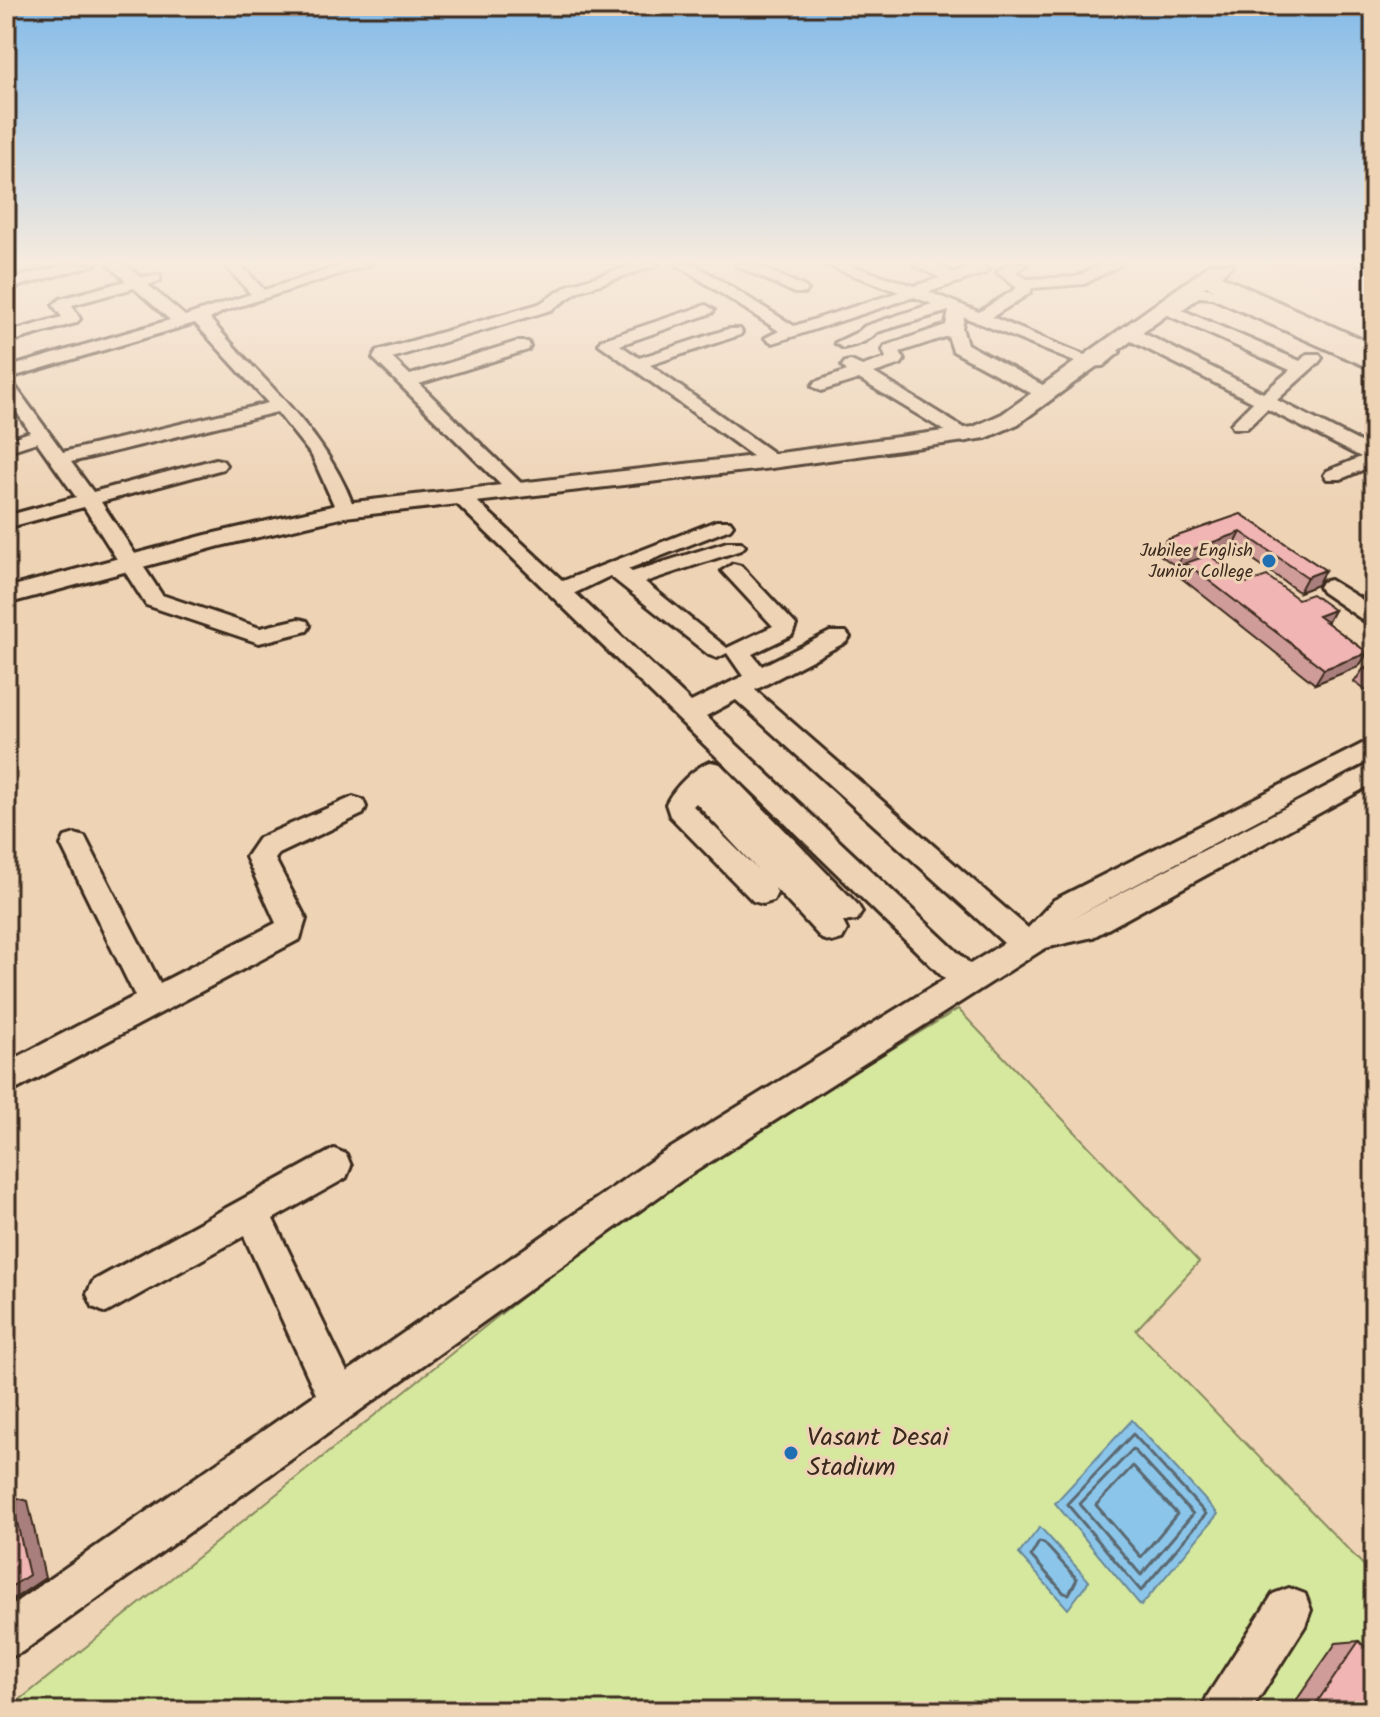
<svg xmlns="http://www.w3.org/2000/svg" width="1380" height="1717" font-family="Kalam,sans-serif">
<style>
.built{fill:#efcab4}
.green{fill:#d5e89d;stroke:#88895e;stroke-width:2}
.water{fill:#8bc6ea;stroke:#6b8898;stroke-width:2}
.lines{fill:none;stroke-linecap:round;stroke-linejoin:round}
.shore{stroke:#5b6870;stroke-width:3}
.minor-casing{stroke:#3b2a1e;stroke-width:6}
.major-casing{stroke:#3b2a1e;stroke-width:6}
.highway-casing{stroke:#3b2a1e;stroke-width:6}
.minor{fill:#eed3b5;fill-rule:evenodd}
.major{fill:#eed3b5;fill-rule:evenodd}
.highway{fill:#eed3b5;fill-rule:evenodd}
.rail{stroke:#3b2a1e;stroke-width:4;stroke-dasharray:7 4;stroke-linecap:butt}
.wall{fill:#cf9c9a;stroke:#3b2a1e;stroke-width:2}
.shaded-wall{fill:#a97f7d;stroke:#3b2a1e;stroke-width:2}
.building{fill:#f1b5b3;stroke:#3b2a1e;stroke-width:2}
.poi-dot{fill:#1f6fb2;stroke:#eed3b5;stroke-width:3}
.labels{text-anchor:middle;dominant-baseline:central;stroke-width:6;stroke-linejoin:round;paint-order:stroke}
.far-poi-label{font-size:18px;fill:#3b2a1e;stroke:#eed3b5;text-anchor:end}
.near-poi-label{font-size:26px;fill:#3b2a1e;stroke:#eed3b5;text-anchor:start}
</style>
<rect width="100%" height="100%" fill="#eed3b5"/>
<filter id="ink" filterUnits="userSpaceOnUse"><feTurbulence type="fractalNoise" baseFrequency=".0125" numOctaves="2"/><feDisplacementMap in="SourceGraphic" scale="16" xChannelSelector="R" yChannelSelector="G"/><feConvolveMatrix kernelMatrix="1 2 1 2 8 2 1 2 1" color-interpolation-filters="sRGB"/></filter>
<g filter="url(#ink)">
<path class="built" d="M1258 264H1374V314L1279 273Z"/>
<path class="green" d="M958 1009 1199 1262 1136 1330 1374 1576V1711H6L639 1203Z"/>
<g class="water">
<path d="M1132 1420 1218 1514 1141 1606 1055 1503Z"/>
<path d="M1040 1527 1089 1581 1068 1609 1019 1554Z"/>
</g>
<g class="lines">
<g class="shore">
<path d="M1133 1434 1206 1514 1141 1591 1067 1504Z"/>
<path d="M1133 1449 1193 1514 1141 1575 1080 1504Z"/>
<path d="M1133 1466 1177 1514 1141 1557 1096 1505Z"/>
<path d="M1039 1542 1044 1543 1077 1579 1069 1594 1064 1593 1031 1556Z"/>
</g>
<defs>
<g id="minor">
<path d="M69 264H96L6 290V280Z"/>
<path d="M108 264H125L140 277 160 275V281L148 285 185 316 251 294 224 264H240L264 290 347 264H371L224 311 210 319C263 383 326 430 355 510L352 514H338L312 456 277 412 71 462 93 492 216 459 223 461 226 465 223 469 101 502 162 595 260 628 299 619 307 621 310 626 307 631 259 643 146 605 84 507 6 528V516L76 497 37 442 6 452V440L30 432 6 396V368L170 320 134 288 72 305 80 319 76 323 6 343V333L62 317 53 305 60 299 126 281ZM195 323 268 403 63 452 9 378Z"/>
<path d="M636 264H660L579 291 551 310 392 358 410 375 516 342H528L530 346 528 350 419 384 525 487 528 491 525 495H511L373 358 377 351 539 304 569 285Z"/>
<path d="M676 264H694L794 326 899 292 823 264H846L914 286 940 278 913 264H934L955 273 967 269 960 264H980L988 270 985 273 929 292 979 312 1017 288 997 272 1008 264H1027L1016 272 1027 279 1076 277 1102 264H1122L1084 284 1032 288 1030 293 992 317 1089 357 1112 347 1120 352 1103 366 1087 367 964 317 962 328 967 344 1050 389 1053 393 1050 397H1038L953 351 948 336 900 352 904 360 901 364 874 373 970 432 972 436 970 440 963 442 859 379 821 391 812 386 815 382 847 371 842 366 845 362 851 361 862 366 886 358 883 350 885 346 946 325 949 311 877 332C868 342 856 345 843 348L835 343 858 332 865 326 932 304 914 297 773 343 765 338 779 331Z"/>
<path d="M754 264 805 287 808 290 805 293H795L735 265Z"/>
<path d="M1196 287 1221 290 1374 359V370L1212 298 1199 297 1182 310 1300 361 1307 354H1319L1322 358 1319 362 1277 400 1374 449V465L1341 479H1327L1324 475 1327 471 1361 457 1267 409 1247 428H1233L1231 424 1253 402 1129 340 1127 336 1129 332H1141L1263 393 1290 370 1161 312Z"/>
<path d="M706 305 714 310 712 313 620 345 639 358 728 329H740L742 332 740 335 650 365 779 457 782 461 779 465H765L599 344 601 340Z"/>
<path d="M460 490 467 492 563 581 716 521H730L733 525 730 529 628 569 632 572 727 542H741L745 546 741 550 645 582 727 648 773 626 722 571 733 564 741 566 796 625 792 635 752 654 762 666 830 632H846L850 637 846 642 755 690 1028 928 1054 900 1374 738V758L1073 918 1374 762V783L1093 937 1045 948 682 1180 22 1652 6 1659V1609L316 1394 244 1236 106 1313 93 1307 87 1294 93 1281 334 1149 346 1154 351 1166 346 1178 273 1219 347 1372 658 1156 945 979 453 500 450 496 453 492ZM610 576 709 655 717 658 727 653 743 676 691 702 575 593ZM736 700 1004 943 970 964 706 716Z"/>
<path d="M1330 580 1374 607V624L1366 622 1322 592 1319 587 1322 582Z"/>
<path d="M711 762 720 764 857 904 862 912 857 920 843 922 847 930 842 939 832 942 822 939 775 888 777 893 773 901 763 904 753 901 670 816 666 804C674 788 694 767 711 762ZM696 803 757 869 693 806Z"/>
<path d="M353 797 363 800 366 807 363 814 279 854 275 859 306 919 300 939 6 1095V1063L135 996 61 845 65 837 75 834 85 837 160 983 276 923 246 857 259 838Z"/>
<path d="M1289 1588 1305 1594 1311 1610 1305 1626 1251 1711H1201L1208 1695 1273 1594Z"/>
</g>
<path id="major" d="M1206 271 1215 277 1213 281 1018 424 986 438 772 468 345 517 220 546 6 604V588L206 535 345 503 772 454 973 427 1002 414 1199 273Z"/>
<path id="highway" d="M1209 264H1233L1221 276 1374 345V361L1198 282 1195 277Z"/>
</defs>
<use href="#minor" class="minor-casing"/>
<use href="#major" class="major-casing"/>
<use href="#highway" class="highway-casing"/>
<use href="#minor" class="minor"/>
<use href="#major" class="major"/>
<use href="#highway" class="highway"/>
<path class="rail" d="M1354 264 1374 270"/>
</g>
<g class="wall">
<path d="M1241 514 1325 570 1317 585 1299 592 1234 546 1207 556 1247 583 1334 610 1327 623 1368 653 1358 667 1315 684 1180 577 1185 564 1177 567 1160 555 1166 540Z"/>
<path d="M1374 663V696L1354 682 1364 668Z"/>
<path d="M1359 1641 1374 1711H1289L1336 1643Z"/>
</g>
<g class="shaded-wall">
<path d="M1241 532 1234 546 1177 567 1183 553Z"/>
<path d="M1325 570 1317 585 1299 592 1307 577Z"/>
<path d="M1334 610 1326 625 1318 616Z"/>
<path d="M1368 653 1358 667 1315 684 1324 669Z"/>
<path d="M11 1496 28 1501 45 1578 6 1604Z"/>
</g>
<g class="building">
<path d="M1241 514 1325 570 1307 577 1241 532 1183 553 1166 540Z"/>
<path d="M1209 555 1247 583 1267 576 1298 599 1312 594 1334 610 1318 616 1368 653 1324 669 1186 563Z"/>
<path d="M1374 663V675L1364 668Z"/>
<path d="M11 1496 29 1575 6 1590V1499Z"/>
<path d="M1359 1641 1374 1656V1711H1311Z"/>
</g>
</g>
<linearGradient id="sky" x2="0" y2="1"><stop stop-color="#83bbe9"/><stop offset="0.52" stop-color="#f7ebde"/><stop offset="1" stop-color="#f7ebde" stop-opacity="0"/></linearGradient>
<rect width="1380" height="505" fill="url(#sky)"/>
<g class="poi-dot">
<circle cx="1269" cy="561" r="8"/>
<circle cx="791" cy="1453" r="8"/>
</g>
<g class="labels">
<g class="far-poi-label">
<text x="1253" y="551">Jubilee English<tspan x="1253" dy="21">Junior College</tspan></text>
</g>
<g class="near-poi-label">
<text x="807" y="1438">Vasant Desai<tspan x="807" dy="30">Stadium</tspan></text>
</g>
</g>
<rect width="1380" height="1717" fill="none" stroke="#eed3b5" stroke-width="32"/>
<rect x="16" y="16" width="1348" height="1685" fill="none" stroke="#3b2a1e" stroke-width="3" filter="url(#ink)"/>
</svg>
